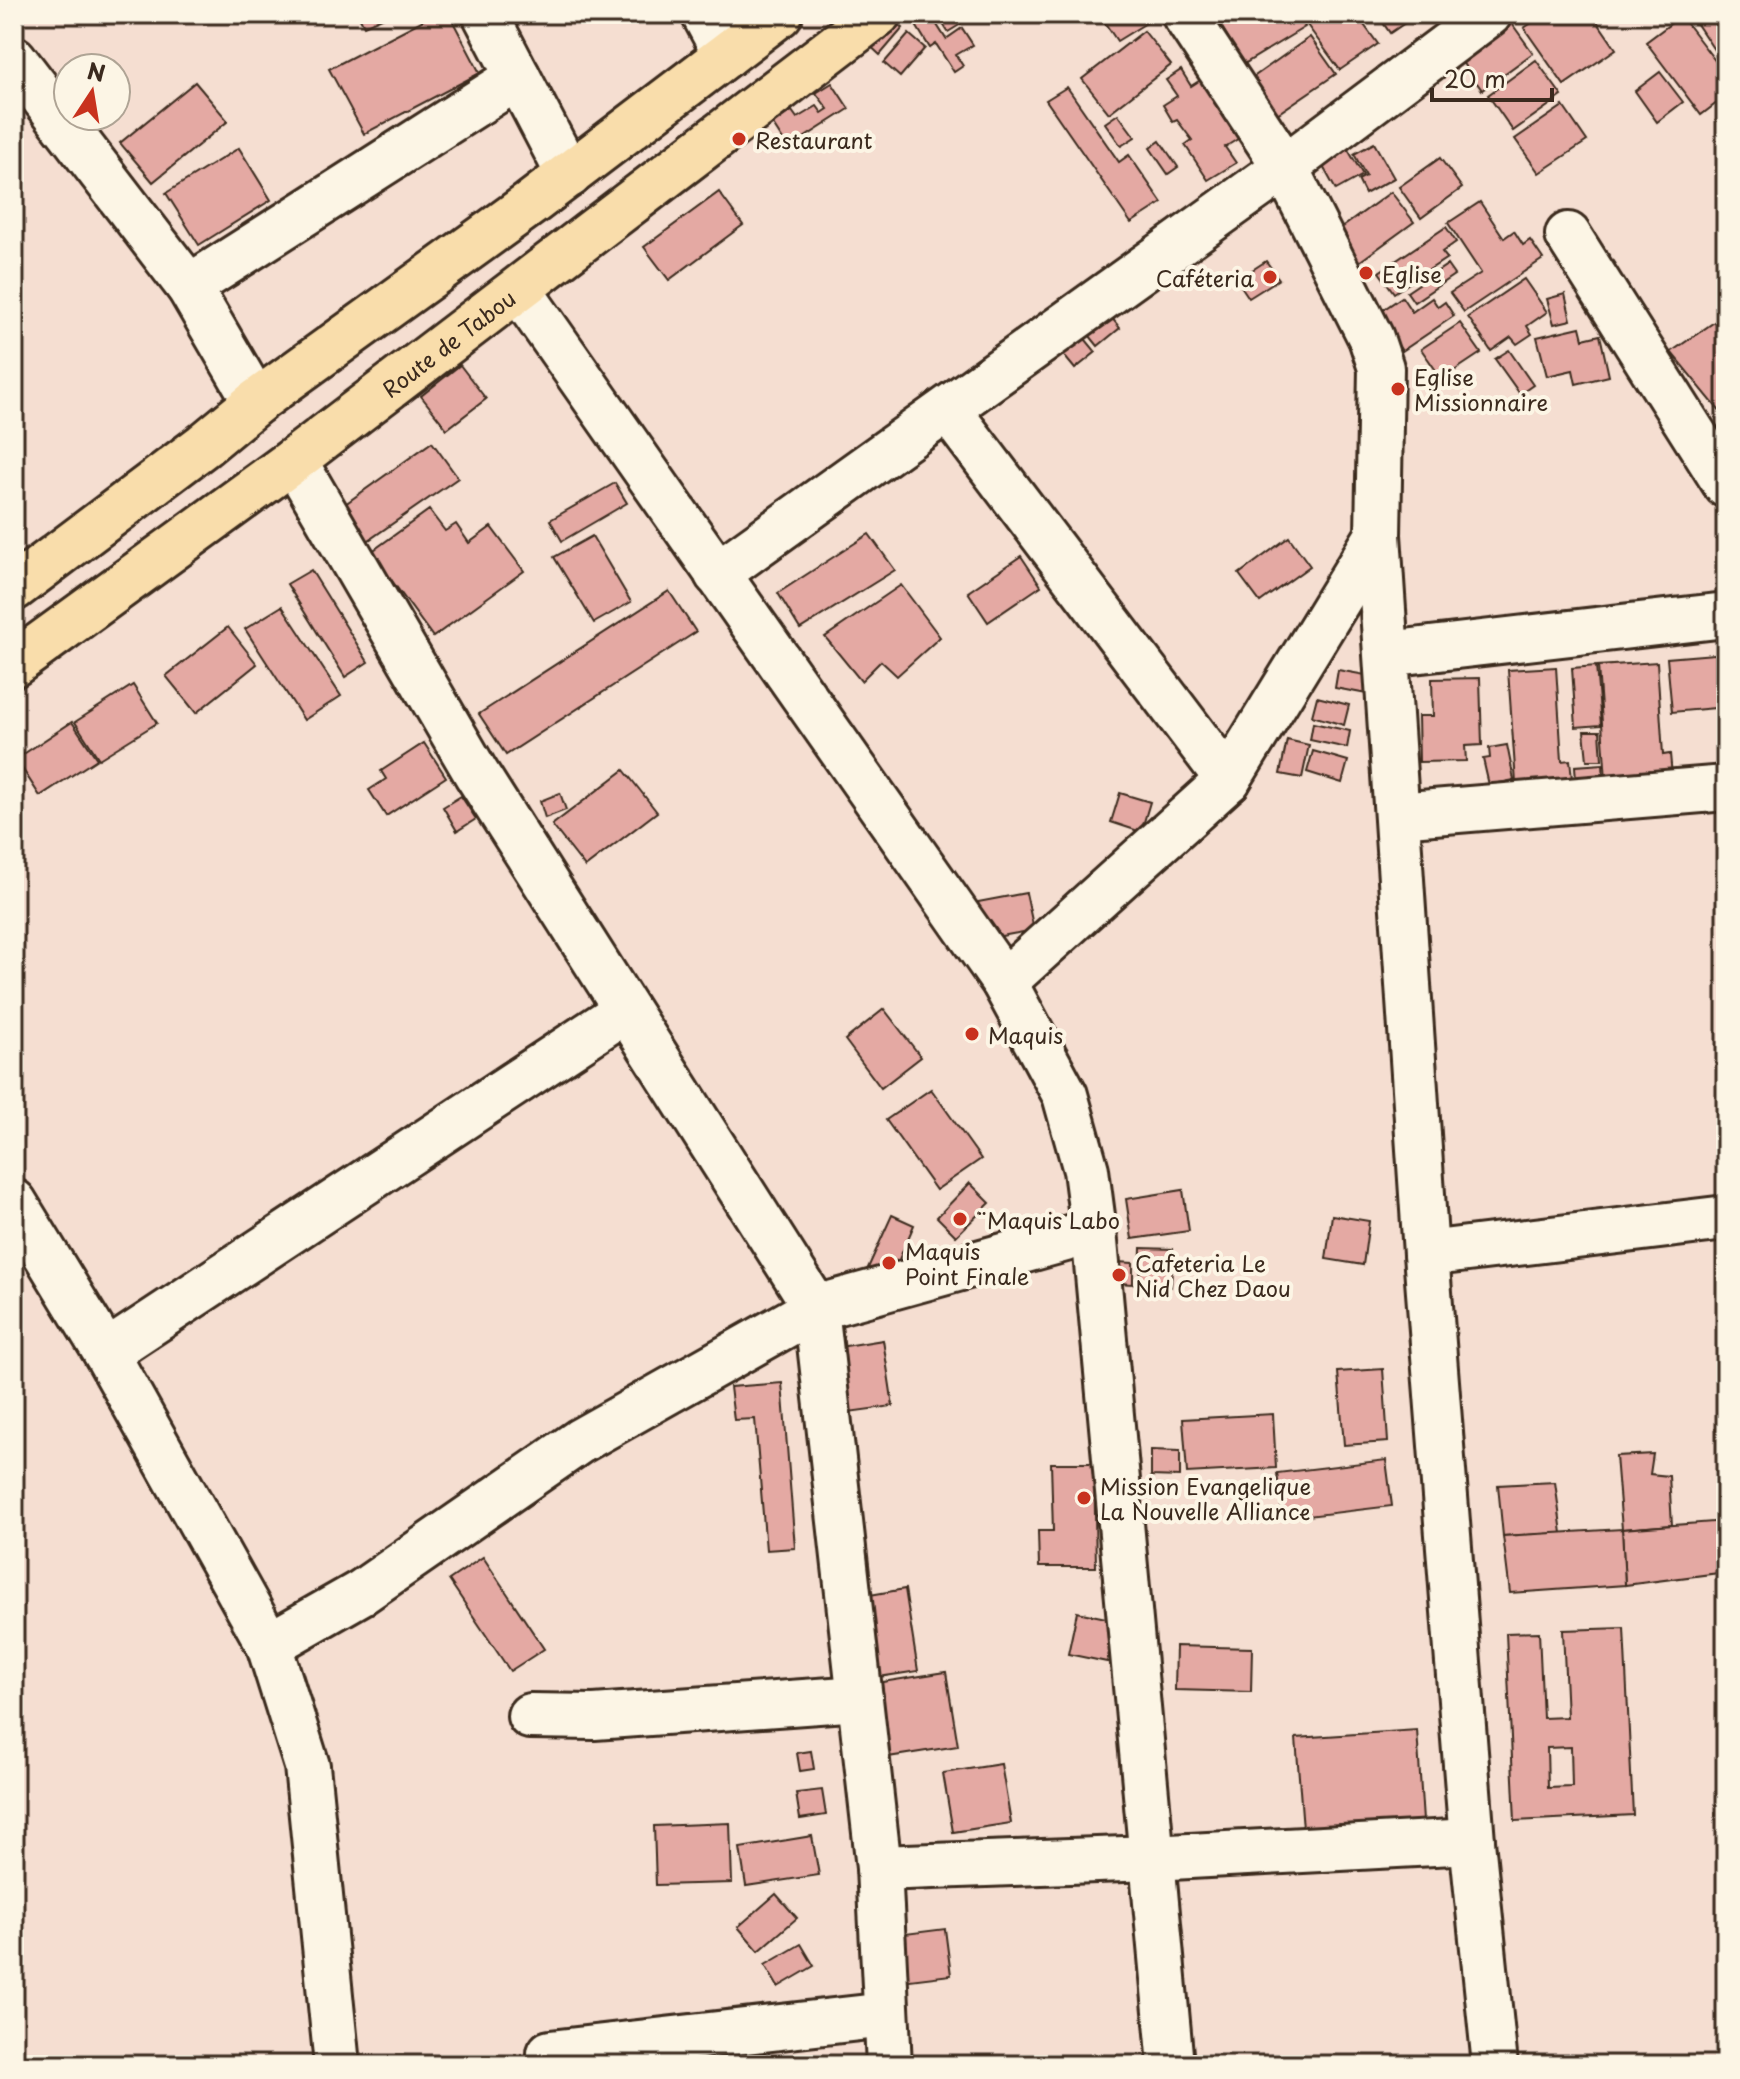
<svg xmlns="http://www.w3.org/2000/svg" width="1740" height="2079" font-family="'Playpen Sans',sans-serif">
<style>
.building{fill:#e4a9a3;stroke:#3b2a1e;stroke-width:2;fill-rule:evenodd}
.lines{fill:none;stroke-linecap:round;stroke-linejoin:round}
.minor-casing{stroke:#3b2a1e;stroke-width:50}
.primary-casing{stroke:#3b2a1e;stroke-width:50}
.minor{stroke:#fcf5e5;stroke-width:44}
.primary{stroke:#f9ddab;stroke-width:44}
.poi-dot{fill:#c8321e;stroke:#fcf5e5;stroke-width:3}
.labels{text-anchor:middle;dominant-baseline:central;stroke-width:8;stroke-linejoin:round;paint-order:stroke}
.poi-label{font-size:22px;fill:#3b2a1e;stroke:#fcf5e5;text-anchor:start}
.street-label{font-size:22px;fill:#3b2a1e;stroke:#fcf5e5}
</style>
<rect width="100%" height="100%" fill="#f5ded1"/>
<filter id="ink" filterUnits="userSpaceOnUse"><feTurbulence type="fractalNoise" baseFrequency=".0125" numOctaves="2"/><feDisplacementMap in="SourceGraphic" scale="16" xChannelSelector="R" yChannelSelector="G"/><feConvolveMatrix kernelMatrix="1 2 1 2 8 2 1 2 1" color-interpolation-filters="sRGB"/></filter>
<g filter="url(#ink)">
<g class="building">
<path d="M358 14H391L364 26Z"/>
<path d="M435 14H449L480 73 364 134 329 69Z"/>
<path d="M909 14H930L946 39 962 28 973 45 956 55 963 66 954 72 936 44 930 48Z"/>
<path d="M941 14H954L961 24 948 32 938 16Z"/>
<path d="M1099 14H1147L1151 20 1117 41Z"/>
<path d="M1214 14H1297L1305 27 1244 64Z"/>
<path d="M1299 14H1356L1378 44 1340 70Z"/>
<path d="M1377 14H1418L1390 33Z"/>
<path d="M1545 14H1592L1616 49 1564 85 1524 28Z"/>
<path d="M1706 14H1726V68L1695 21Z"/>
<path d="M889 16 903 28 880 55 866 42Z"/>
<path d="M1681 16 1726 75V96L1701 115 1646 42Z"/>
<path d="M1510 21 1533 53 1482 90 1459 58Z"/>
<path d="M1144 31 1171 65 1109 113 1082 79Z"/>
<path d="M909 34 925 48 900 77 884 63Z"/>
<path d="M1310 37 1336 74 1277 114 1252 78Z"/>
<path d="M1536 60 1562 96 1513 131 1488 95Z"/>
<path d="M1181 70 1191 86 1202 79 1241 137 1225 147 1236 163 1208 180 1185 145 1192 140 1177 120 1173 122 1163 105 1177 96 1166 80Z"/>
<path d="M1660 72 1683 102 1657 122 1635 91Z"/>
<path d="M195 82 228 121 153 182 120 143Z"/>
<path d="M832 83 849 109 788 148 772 123 792 111 797 118 817 106 822 113 828 109 816 93Z"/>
<path d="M1067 87 1119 162 1129 155 1162 203 1131 223 1046 100Z"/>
<path d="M1563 106 1587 141 1539 173 1515 139Z"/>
<path d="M1118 114 1135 137 1121 146 1105 123Z"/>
<path d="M1160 141 1178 167 1168 174 1150 148Z"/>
<path d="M1374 143 1394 178 1365 194 1358 180 1366 176 1354 154Z"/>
<path d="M239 148 271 200 199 245 166 193Z"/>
<path d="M1347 148 1363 175 1336 190 1321 163Z"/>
<path d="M1440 158 1462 188 1421 218 1399 187Z"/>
<path d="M719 192 743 225 669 280 644 247Z"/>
<path d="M1391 192 1414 222 1359 262 1336 232Z"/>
<path d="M1480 202 1504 238 1514 231 1523 245 1530 240 1543 259 1464 312 1450 293 1481 273 1448 223Z"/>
<path d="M1446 227 1456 242 1442 252 1447 258 1394 293 1379 272Z"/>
<path d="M1266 261 1279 279 1249 298 1237 280Z"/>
<path d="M1447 265 1454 275 1414 302 1407 292Z"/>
<path d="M1524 279 1547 312 1527 326 1532 334 1517 344 1511 337 1491 351 1468 317Z"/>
<path d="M1565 294 1571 320 1554 324 1547 299Z"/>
<path d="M1402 297 1412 312 1432 298 1438 307 1445 302 1454 316 1402 351 1377 314Z"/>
<path d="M1103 307 1120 328 1098 346 1081 325Z"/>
<path d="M1726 314V419L1671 352Z"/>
<path d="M1072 323 1096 352 1075 369 1051 340Z"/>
<path d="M1460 323 1481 353 1442 379 1421 349Z"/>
<path d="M1580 327 1583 339 1600 335 1609 376 1576 384 1573 370 1547 376 1537 337Z"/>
<path d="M1509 350 1533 385 1520 394 1495 359Z"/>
<path d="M460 365 486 399 447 429 421 396Z"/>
<path d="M432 442 458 478 366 542 341 507Z"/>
<path d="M615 483 627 503 562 541 550 520Z"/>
<path d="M429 510 445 531 456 524 469 543 491 527 524 571 433 637 371 552Z"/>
<path d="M869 534 895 570 800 629 778 593Z"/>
<path d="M592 536 631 602 594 623 554 557Z"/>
<path d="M1289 537 1310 566 1260 602 1239 574Z"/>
<path d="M1021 556 1041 586 988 622 968 592Z"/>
<path d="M311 570 368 662 345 677 287 584Z"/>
<path d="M901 585 940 637 897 676 881 661 861 681 825 637Z"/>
<path d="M669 591 696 632 506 755 479 714Z"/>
<path d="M282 606 341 696 304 720 245 629Z"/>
<path d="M228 627 257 664 196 713 166 676Z"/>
<path d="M1726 653V707L1672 712 1667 658Z"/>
<path d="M1657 662 1663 755 1670 754 1672 776 1606 780 1598 666Z"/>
<path d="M1596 666 1601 725 1576 727 1572 668Z"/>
<path d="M1556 667 1562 761 1570 760 1572 779 1516 783 1508 670Z"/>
<path d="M1338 670 1371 676 1367 694 1335 688Z"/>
<path d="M1480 678 1482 745 1465 746 1466 761 1419 762 1418 716H1433L1432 679Z"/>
<path d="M133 685 157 723 99 759 75 722Z"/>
<path d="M1317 697 1349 705 1344 725 1312 716Z"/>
<path d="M72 722 97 759 40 796 16 759Z"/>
<path d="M1313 723 1350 731 1347 748 1310 740Z"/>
<path d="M1584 731H1600L1602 760H1587Z"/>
<path d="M1287 740 1309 745 1302 778 1280 774Z"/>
<path d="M424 743 446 777 386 816 369 790 386 779 381 771Z"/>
<path d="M1507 745 1514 780 1489 785 1483 759 1490 758 1489 748Z"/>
<path d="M1313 751 1348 761 1342 783 1307 772Z"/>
<path d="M1603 764 1604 780 1576 781 1575 766Z"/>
<path d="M624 770 657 812 585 867 552 825Z"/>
<path d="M560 793 566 810 545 818 540 801Z"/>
<path d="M1120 793 1150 802 1141 832 1111 822Z"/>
<path d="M461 796 476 819 457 831 443 807Z"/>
<path d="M1026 893 1034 930 985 939 978 902Z"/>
<path d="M884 1009 921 1057 881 1088 845 1040Z"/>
<path d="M931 1089 981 1159 936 1190 886 1120Z"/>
<path d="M970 1183 990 1203 956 1236 937 1217Z"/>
<path d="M1183 1190 1189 1231 1132 1239 1126 1199Z"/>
<path d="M892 1215 914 1225 891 1278 868 1268Z"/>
<path d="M1332 1215 1369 1221 1363 1265 1326 1259Z"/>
<path d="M1141 1248 1173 1249 1171 1287 1140 1286Z"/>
<path d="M1117 1262 1133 1263V1284L1116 1283Z"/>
<path d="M883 1340 893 1406 849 1412 839 1347Z"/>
<path d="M1383 1369 1388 1442 1344 1445 1338 1372Z"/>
<path d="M782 1383 795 1548 766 1550 755 1419 734 1420 730 1387Z"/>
<path d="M1273 1414 1276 1468 1187 1473 1183 1419Z"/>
<path d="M1151 1450 1180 1451V1477L1151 1476Z"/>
<path d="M1653 1454 1650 1474 1669 1476 1672 1525 1622 1529 1616 1456Z"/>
<path d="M1386 1460 1392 1506 1283 1519 1277 1473Z"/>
<path d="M1051 1463H1094L1096 1567H1039L1038 1531H1053Z"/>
<path d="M1555 1482 1562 1533 1503 1536 1498 1485Z"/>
<path d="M1726 1521V1572L1625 1585 1622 1529Z"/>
<path d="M1622 1529 1625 1585 1510 1593 1503 1536Z"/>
<path d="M483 1557 544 1649 510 1671 449 1580Z"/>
<path d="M905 1589 918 1671 872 1678 858 1597Z"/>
<path d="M1077 1612 1116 1620 1107 1662 1068 1654Z"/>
<path d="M1624 1628 1633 1815 1515 1821 1506 1633 1539 1632 1543 1718 1567 1717 1563 1630ZM1571 1747 1572 1787 1548 1788 1547 1748Z"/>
<path d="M1176 1646 1252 1648 1251 1692 1175 1690Z"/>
<path d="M946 1672 958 1746 888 1757 876 1683Z"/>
<path d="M1417 1730 1423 1821 1303 1829 1296 1738Z"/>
<path d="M811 1751 814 1769 800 1771 797 1753Z"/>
<path d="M1001 1764 1011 1823 953 1832 943 1773Z"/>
<path d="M822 1790 826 1815 800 1819 796 1793Z"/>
<path d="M730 1823 732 1883 656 1885 654 1826Z"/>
<path d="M812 1836 819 1875 746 1886 740 1848Z"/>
<path d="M776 1894 797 1918 759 1951 738 1927Z"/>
<path d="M945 1929 951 1975 902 1981 897 1935Z"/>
<path d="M801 1944 814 1966 778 1987 765 1965Z"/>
</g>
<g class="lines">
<defs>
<g id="minor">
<path d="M485 14 569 175"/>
<path d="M704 14 726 55"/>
<path d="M1184 14 1285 167 1371 338 1381 368 1378 535 1426 1254 1472 1841 1495 2065"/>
<path d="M14 59 189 287 256 402"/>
<path d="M1568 235 1726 485"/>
<path d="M189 287 518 77"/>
<path d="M519 290 1004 982 1065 1095 1086 1170 1094 1231 1171 2065"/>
<path d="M948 410 1228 780"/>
<path d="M294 460 476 773 816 1308 879 1868 889 2065"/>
<path d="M717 574 1285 167 1489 14"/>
<path d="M1387 654 1726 615"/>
<path d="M1397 815 1726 788"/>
<path d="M1004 982 1228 780 1378 535"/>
<path d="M14 1202 106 1353 269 1645 307 1766 337 2065"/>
<path d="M1426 1254 1726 1218"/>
<path d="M106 1353 626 1010"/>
<path d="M269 1645 362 1592 580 1441 816 1308 1094 1231"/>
<path d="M530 1716 594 1717 860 1698"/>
<path d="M879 1868 1152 1858 1472 1841"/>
<path d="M550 2053 886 2015"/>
</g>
<g id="primary">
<path d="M14 588 204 445 256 402 530 204 780 14"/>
<path id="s1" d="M14 664 294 460 878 14"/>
</g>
</defs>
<use href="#minor" class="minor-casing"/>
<use href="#primary" class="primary-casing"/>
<use href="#minor" class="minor"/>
<use href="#primary" class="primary"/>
</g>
</g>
<g class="poi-dot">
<circle cx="739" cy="139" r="8"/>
<circle cx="1366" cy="273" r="8"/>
<circle cx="1270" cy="277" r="8"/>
<circle cx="1398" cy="389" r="8"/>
<circle cx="972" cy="1034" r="8"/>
<circle cx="960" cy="1219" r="8"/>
<circle cx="889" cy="1263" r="8"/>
<circle cx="1119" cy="1275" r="8"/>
<circle cx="1084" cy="1498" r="8"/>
</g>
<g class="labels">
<g class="poi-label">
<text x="755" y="139">Restaurant</text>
<text x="1382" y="273">Eglise</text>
<text x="1254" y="277" text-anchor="end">Caféteria</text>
<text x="1414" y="376">Eglise<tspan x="1414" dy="25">Missionnaire</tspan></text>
<text x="988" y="1034">Maquis</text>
<text x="976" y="1219">¨Maquis Labo</text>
<text x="905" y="1250">Maquis<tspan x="905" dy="25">Point Finale</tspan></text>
<text x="1135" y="1262">Cafeteria Le<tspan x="1135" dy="25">Nid Chez Daou</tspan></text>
<text x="1100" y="1485">Mission Evangelique<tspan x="1100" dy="25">La Nouvelle Alliance</tspan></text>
</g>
<g class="street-label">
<text stroke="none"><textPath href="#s1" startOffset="540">Route de Tabou</textPath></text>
</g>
</g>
<rect width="1740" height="2079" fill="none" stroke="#fcf5e5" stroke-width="48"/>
<rect x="24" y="24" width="1692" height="2031" fill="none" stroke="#3b2a1e" stroke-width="3" filter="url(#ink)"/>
<g transform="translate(92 92) rotate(12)"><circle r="38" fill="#fcf5e5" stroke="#afa495" stroke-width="2"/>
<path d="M0-6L14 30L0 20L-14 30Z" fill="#c8321e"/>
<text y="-12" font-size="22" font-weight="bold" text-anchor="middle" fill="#3b2a1e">N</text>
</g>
<path d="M1432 88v12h120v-12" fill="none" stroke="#3b2a1e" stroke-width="4"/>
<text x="1444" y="88" font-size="24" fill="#3b2a1e" stroke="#fcf5e5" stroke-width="6" paint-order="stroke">20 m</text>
</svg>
